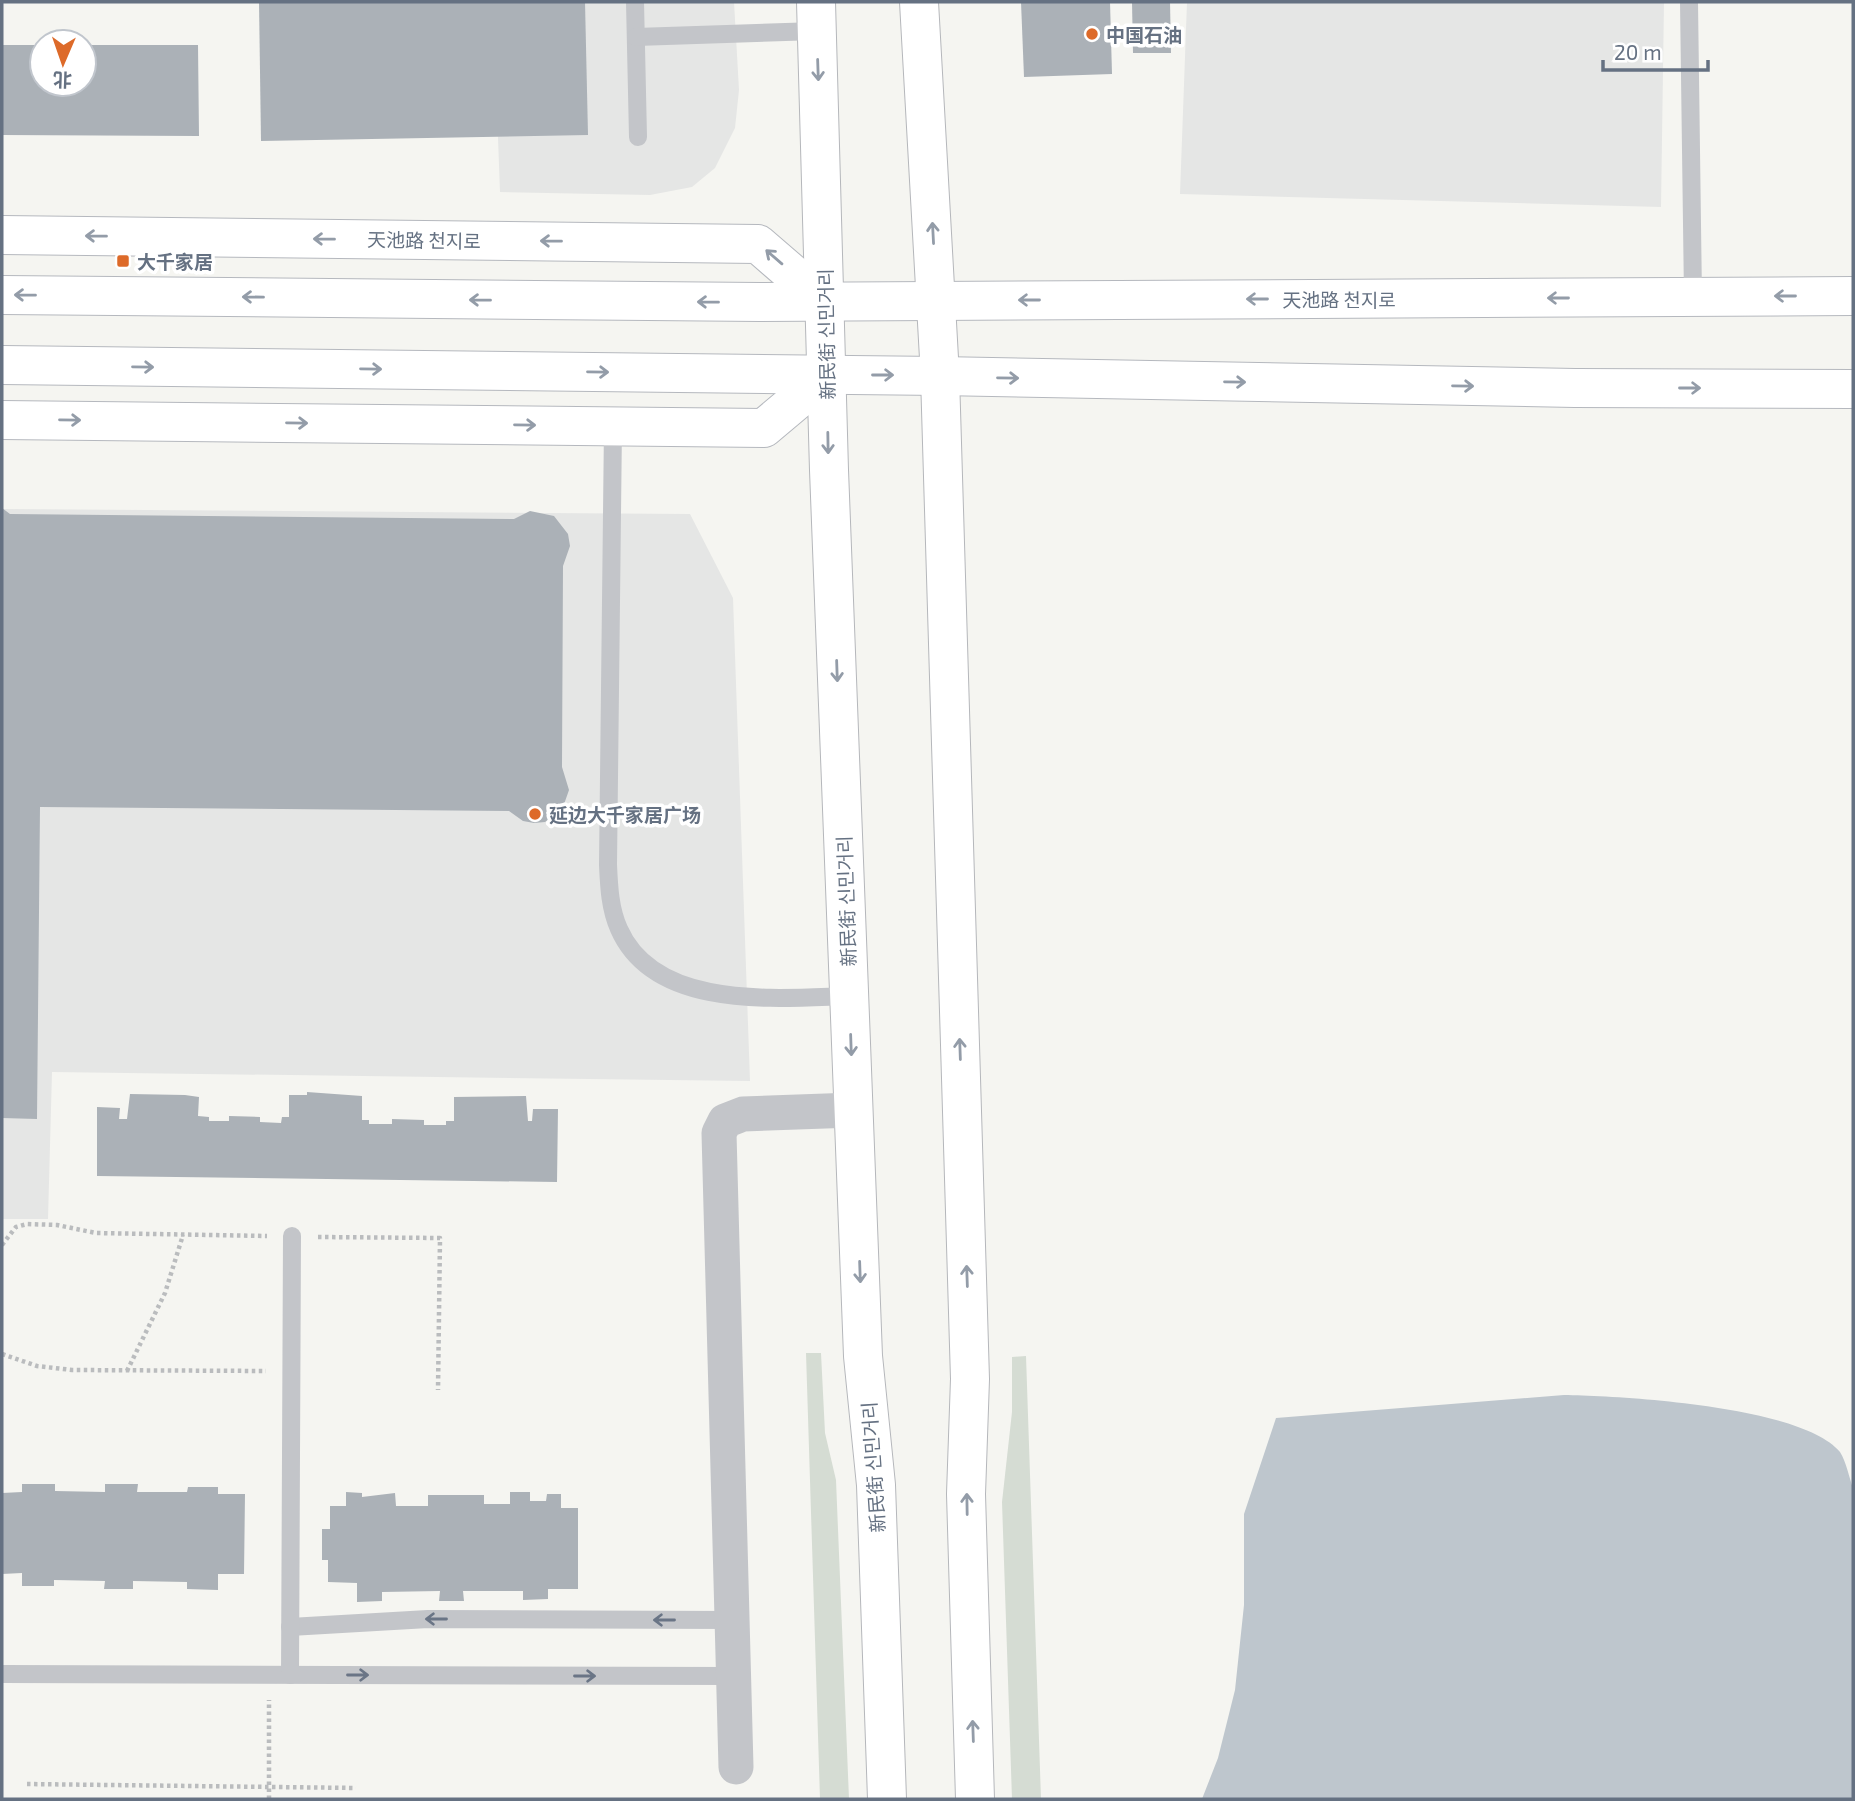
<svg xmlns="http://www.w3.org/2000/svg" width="1855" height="1801" font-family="'Exo 2','Noto Sans SC','Noto Sans KR',sans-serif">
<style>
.built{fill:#e5e6e5}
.green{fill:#d5dcd3}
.water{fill:#bec6cd}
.building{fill:#abb1b7}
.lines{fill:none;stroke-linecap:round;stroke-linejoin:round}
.secondary-casing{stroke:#b5b8be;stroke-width:40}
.highway-casing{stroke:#b5b7bb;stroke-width:40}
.path{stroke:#babcbe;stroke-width:4.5;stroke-dasharray:3.5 3.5;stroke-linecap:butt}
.lane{stroke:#c3c5c9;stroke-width:18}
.street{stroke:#c3c5c9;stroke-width:35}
.secondary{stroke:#fff;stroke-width:38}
.highway{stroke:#fff;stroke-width:38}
.oneway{stroke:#939ca8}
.oneway2{stroke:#6a7586}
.poi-dot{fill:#dd6a29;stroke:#fff;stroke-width:2.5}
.labels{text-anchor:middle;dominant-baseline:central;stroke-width:7;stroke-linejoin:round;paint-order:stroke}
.poi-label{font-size:19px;font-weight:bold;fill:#657182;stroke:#fff;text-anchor:start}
.street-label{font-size:19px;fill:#657182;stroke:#fff}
</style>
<rect width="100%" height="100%" fill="#f5f5f1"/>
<g class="built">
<path d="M493 2H734L739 90 735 128 715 168 692 187 650 195 500 192Z"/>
<path d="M1187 2H1664L1661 207 1180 194Z"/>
<path d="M2 509 690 514 733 598 750 1081 52 1072 48 1219H2Z"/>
</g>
<g class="green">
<path d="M806 1353H821L825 1433 836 1480 849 1799H820Z"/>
<path d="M1026 1356 1041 1799H1012L1002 1502 1012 1412V1357Z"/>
</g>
<path class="water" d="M1564 1395C1623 1396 1802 1406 1840 1452 1846 1461 1849 1477 1853 1488V1799H1202L1218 1758 1235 1690 1244 1605V1514L1276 1418Z"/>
<g class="building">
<path d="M259 2H585L588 135 261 141Z"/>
<path d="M1021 2H1110L1112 74 1024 77Z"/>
<path d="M1132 2H1170L1171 53H1133Z"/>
<path d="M2 45H42V84H84V45H198L199 136 2 135Z"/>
<path d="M2 508 10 514 514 519 530 511 554 516 568 534 570 546 563 566 562 767 569 790 562 810 545 822 534 823 523 821 509 811 40 807 37 1119 2 1118Z"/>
<path d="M307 1092 362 1096V1120H369V1124H392V1119L424 1120V1125H446V1121H454V1097L526 1096 528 1121H532L533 1109H558L557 1182 97 1176V1107L120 1108 119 1119H127L130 1094 185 1095 199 1097 198 1116 209 1117V1121H229V1116L260 1117V1122L281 1123 282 1117H289V1095H307Z"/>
<path d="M22 1484H55V1491L105 1492V1484H138L137 1492H187L188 1487H218V1494H245L244 1574H218V1590L187 1589V1582L133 1581V1589H104L105 1581 54 1580V1586H22V1573L2 1574V1493L22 1492Z"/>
<path d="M346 1492 362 1493V1497L395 1493 396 1506H428V1495H484V1504H510V1492H530V1501H546L547 1494H561V1508H578V1589H548V1599L523 1600V1591H463L464 1601H439L440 1591 382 1592V1601L357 1602V1583L328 1582V1560H322V1529H330V1506H346Z"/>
</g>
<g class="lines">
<defs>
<g id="secondary">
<path d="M2 235 758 244 825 302"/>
<path d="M2 295 760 302 1853 296"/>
<path d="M2 365 940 376 1575 388 1853 389"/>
<path d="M2 420 764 428 827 375"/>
</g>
<g id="highway">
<path d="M816 2 829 470 863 1356 876 1485 887 1799"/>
<path d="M919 2 940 376 970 1379 966 1494 975 1799"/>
</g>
</defs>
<use href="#secondary" class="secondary-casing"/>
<use href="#highway" class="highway-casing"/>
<g class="path">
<path d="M318 1237 440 1238 438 1390"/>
<path d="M2 1245 16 1227 27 1224 57 1225 96 1233 267 1236"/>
<path d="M2 1354 37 1366 72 1370 266 1371"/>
<path d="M127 1371 165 1293 183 1235"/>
<path d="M27 1784 356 1788"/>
<path d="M269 1799V1700"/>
</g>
<g class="lane">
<path d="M635 2 638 137"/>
<path d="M1689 2 1693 297"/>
<path d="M636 37 817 31"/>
<path d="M613 426 608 865C609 887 610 909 619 929 655 1011 778 998 849 996"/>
<path d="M290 1627 428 1619 732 1620"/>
<path d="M3 1674 733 1676"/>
<path d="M290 1675 292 1236"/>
</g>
<path class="street" d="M736 1767 719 1133 725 1121 743 1114 854 1110"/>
<use href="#secondary" class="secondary"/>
<use href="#highway" class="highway"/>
</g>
<defs><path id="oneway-shaft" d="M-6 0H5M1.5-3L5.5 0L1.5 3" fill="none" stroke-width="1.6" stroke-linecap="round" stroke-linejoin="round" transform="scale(1.75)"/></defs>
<g class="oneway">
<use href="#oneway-shaft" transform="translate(818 70) rotate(88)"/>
<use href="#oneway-shaft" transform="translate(933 233) rotate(-93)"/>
<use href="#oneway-shaft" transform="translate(96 236) rotate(-179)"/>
<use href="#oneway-shaft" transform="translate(324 239) rotate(-179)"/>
<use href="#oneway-shaft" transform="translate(551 241) rotate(-179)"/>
<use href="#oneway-shaft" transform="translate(774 257) rotate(-139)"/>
<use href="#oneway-shaft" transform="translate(25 295) rotate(-179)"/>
<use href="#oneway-shaft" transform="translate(1785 296) rotate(180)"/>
<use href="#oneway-shaft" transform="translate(253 297) rotate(-179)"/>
<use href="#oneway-shaft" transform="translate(1558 298) rotate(180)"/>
<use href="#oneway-shaft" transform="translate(1257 299) rotate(180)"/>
<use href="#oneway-shaft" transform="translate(480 300) rotate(-179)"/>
<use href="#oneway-shaft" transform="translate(1029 300) rotate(180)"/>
<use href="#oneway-shaft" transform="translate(708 302) rotate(-179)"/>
<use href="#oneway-shaft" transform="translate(143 367) rotate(1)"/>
<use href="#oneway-shaft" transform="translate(371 369) rotate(1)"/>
<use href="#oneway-shaft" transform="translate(598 372) rotate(1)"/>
<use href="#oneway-shaft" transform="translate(883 375)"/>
<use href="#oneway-shaft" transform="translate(1008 378) rotate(1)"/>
<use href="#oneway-shaft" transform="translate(1235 382) rotate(1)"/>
<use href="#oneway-shaft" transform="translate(1463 386) rotate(1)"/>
<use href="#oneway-shaft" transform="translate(1690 388)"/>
<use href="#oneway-shaft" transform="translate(70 420) rotate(1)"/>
<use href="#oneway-shaft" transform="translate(297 423) rotate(1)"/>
<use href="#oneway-shaft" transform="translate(525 425) rotate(1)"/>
<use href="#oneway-shaft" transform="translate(828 443) rotate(89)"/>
<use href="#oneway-shaft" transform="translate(837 671) rotate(88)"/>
<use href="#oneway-shaft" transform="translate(851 1045) rotate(88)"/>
<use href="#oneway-shaft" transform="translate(960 1049) rotate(-92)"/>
<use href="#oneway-shaft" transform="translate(860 1272) rotate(88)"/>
<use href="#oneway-shaft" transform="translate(967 1276) rotate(-92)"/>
<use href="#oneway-shaft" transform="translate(967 1504) rotate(-91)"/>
<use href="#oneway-shaft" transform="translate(973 1731) rotate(-92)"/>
</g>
<g class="oneway2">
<use href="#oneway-shaft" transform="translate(436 1619) rotate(180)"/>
<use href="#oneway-shaft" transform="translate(664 1620) rotate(-180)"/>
<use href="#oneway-shaft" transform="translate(358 1675)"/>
<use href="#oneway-shaft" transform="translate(585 1676)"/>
</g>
<g class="poi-dot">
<circle cx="1092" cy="34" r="7"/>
<rect x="116" y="254" width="14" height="14" rx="3.5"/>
<circle cx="535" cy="814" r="7"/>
</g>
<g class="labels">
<g class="poi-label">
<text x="1106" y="34">中国石油</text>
<text x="137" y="261">大千家居</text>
<text x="549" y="814">延边大千家居广场</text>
</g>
<g class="street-label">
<text transform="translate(424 240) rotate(1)">天池路 천지로</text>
<text x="1339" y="299">天池路 천지로</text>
<text transform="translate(826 334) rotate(-91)">新民街 신민거리</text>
<text transform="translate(846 901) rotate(-92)">新民街 신민거리</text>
<text transform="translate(873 1467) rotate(-94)">新民街 신민거리</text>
</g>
</g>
<rect width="1855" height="1801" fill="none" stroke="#657182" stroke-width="7"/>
<g transform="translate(63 63) rotate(182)"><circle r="33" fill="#ffffff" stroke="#c1c6cd" stroke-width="2"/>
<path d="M0-5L12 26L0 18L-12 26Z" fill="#dd6a29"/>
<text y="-10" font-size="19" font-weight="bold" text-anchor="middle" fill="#657182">北</text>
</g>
<path d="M1603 60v10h105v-10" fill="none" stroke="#657182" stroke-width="3.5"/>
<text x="1614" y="60" font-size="21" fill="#657182" stroke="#ffffff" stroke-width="5" paint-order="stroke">20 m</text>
</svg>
